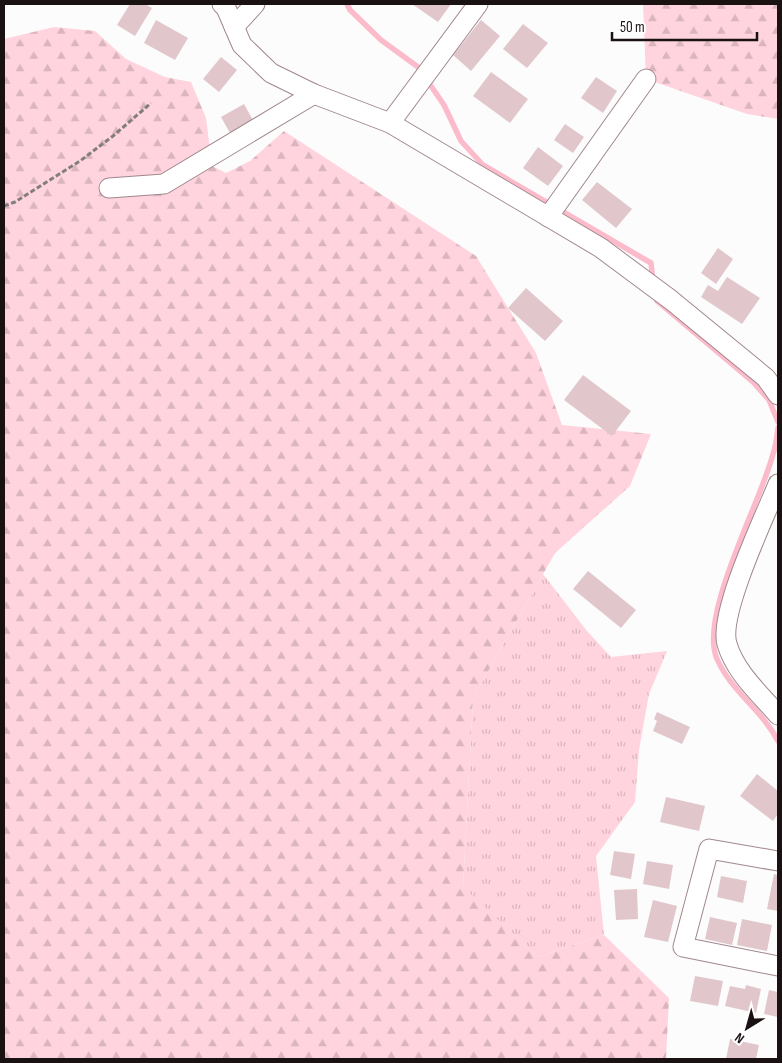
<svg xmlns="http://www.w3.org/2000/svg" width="782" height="1063" font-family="'Sofia Sans Condensed',sans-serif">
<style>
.grass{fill:url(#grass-tufts)}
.forest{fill:url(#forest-firs)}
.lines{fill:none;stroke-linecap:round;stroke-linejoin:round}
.stream{stroke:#fcbbca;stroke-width:5.5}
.building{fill:#e1c7cc}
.street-casing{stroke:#9f878d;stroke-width:21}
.path{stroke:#827d7e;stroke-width:3;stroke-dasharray:5 2.5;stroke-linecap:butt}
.street{stroke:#fff;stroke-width:19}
</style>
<defs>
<pattern id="grass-tufts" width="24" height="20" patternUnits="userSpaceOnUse" patternTransform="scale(1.25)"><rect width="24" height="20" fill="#ffd4de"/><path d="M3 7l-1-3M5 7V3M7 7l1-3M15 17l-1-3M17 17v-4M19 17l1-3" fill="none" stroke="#dab5be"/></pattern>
<pattern id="forest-firs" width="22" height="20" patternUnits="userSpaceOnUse" patternTransform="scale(1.25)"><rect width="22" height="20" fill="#ffd4de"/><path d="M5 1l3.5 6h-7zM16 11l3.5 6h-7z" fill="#dab5be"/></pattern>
</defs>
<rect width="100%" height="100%" fill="#fcfcfc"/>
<path class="grass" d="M543 574 587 631 611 657 667 651 649 694 639 750 635 802 596 856 604 935 538 957 463 888 473 698Z"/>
<g class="forest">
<path d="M643 4H778V119L747 114 646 79Z"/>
<path d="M54 27 95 31 126 59 165 77 191 82 206 118 212 166 226 173 250 161 284 131 476 256 536 353 562 425 651 434 630 486 555 553 473 698 463 887 538 957 604 935 669 998 666 1059H4V39Z"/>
</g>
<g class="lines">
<g class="stream">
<path d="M347 4 350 10 381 40 418 67 444 105 461 141 483 165 651 263 653 281"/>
<path d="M657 301 753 382 769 400 778 422"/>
<path d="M778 428C777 436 776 446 773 454 761 502 698 616 717 659 731 691 762 710 778 741"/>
</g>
</g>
<g class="building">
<path d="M130 4H145L152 8 135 36 117 25Z"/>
<path d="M412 4H451L438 22Z"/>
<path d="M156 20 188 38 175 60 144 43Z"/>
<path d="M481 20 500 36 471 71 453 55Z"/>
<path d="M523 24 548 43 527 68 503 49Z"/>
<path d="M221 57 237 70 219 92 203 79Z"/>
<path d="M491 72 528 99 510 123 473 96Z"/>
<path d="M596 77 617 91 603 113 581 98Z"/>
<path d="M244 104 254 122 231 135 221 117Z"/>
<path d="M565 124 584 137 573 153 554 140Z"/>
<path d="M538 147 563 166 548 186 523 168Z"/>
<path d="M597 182 632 209 616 228 582 200Z"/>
<path d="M718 248 733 259 716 284 701 273Z"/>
<path d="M727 277 760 298 742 324 701 297 708 285 718 291Z"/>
<path d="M526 288 563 321 545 341 508 308Z"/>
<path d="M583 375 631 411 612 436 564 400Z"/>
<path d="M588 571 636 610 621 628 573 589Z"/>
<path d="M657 712 690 727 682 744 653 731 657 721 654 719Z"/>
<path d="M757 774 778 791V814L773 821 740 796Z"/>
<path d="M666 797 705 806 699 831 660 822Z"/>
<path d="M614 851 635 854 631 879 610 875Z"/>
<path d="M647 861 673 865 669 889 643 884Z"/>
<path d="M774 874 778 875V911L767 909Z"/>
<path d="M721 876 747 881 743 903 717 897Z"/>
<path d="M637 889 638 919 616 920 614 890Z"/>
<path d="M653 900 677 906 668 942 644 937Z"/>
<path d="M710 917 737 923 732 945 705 939Z"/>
<path d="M742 919 772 925 767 951 737 945Z"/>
<path d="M695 976 723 981 718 1006 690 1001Z"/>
<path d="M746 985 761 989 756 1013 725 1006 730 986 745 989Z"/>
<path d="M769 990 778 992V1017L764 1014Z"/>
<path d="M730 1039 759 1045 756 1059H726Z"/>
</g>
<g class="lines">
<defs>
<g id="street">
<path d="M222 4 226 8 242 45 271 73 314 94 390 123 601 248 671 300 766 378 778 395"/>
<path d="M234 27 255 4"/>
<path d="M390 123 478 4"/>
<path d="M109 188 164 184 314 94"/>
<path d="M548 217 646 79"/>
<path d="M778 484C765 516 718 614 727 644 735 672 760 694 778 715"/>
<path d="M778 861 709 849 683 947 778 966"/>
</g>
</defs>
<use href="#street" class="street-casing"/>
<path class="path" d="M4 206 15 202 80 161 113 136 151 103"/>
<use href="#street" class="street"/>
</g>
<rect width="782" height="1063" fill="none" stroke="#1a1113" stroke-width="10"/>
<g transform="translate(747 1028) rotate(217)" stroke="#ffffff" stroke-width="4" paint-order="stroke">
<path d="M0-4L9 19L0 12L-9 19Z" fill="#1a1113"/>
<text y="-8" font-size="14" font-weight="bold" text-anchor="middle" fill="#1a1113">N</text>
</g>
<path d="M612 32v8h145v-8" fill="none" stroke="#1a1113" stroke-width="2.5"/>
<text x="620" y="32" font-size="15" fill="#1a1113" stroke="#ffffff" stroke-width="4" paint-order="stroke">50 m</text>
</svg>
